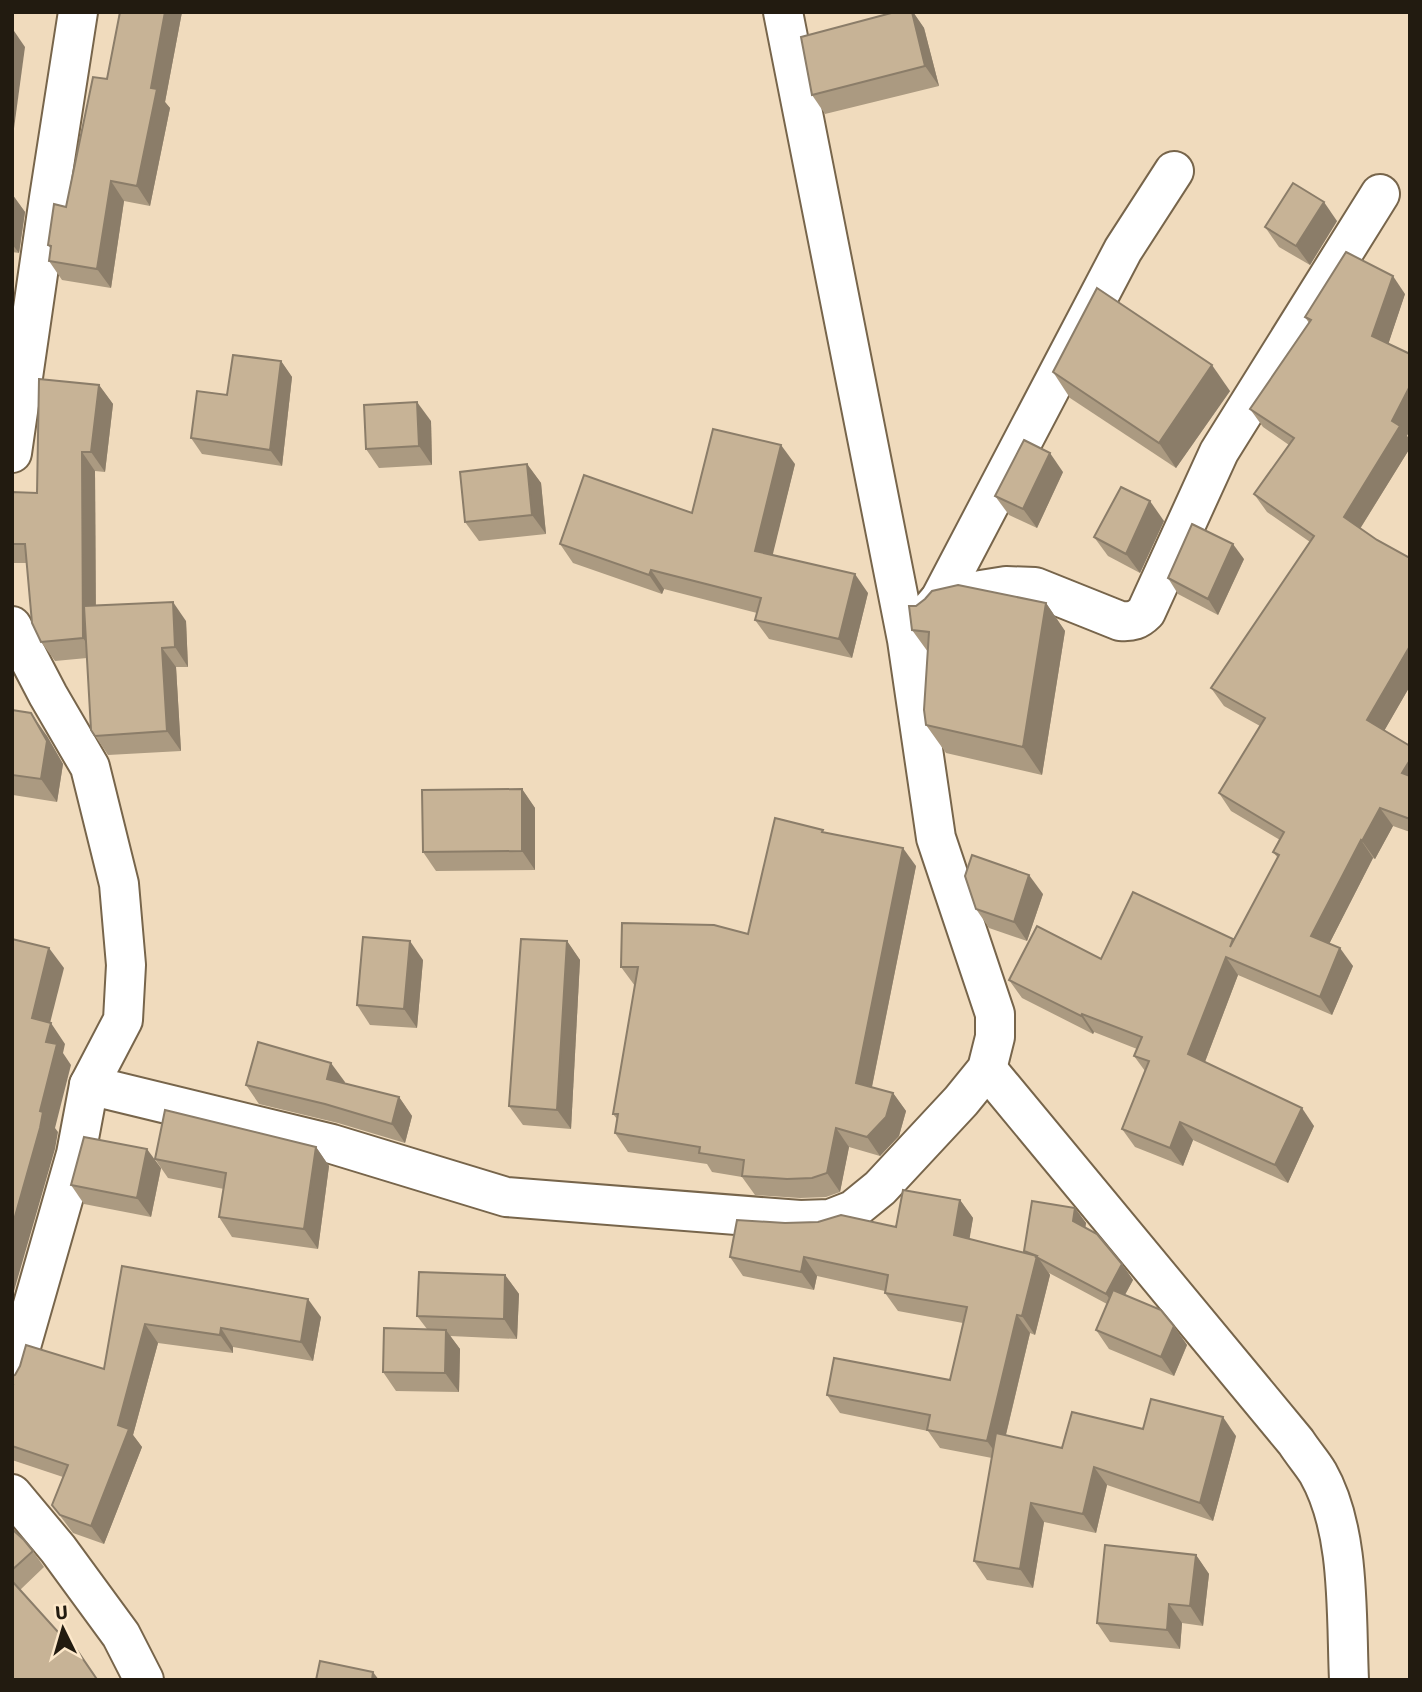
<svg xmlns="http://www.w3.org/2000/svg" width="1422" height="1692" font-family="Signika,sans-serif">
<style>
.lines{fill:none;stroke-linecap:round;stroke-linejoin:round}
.minor-casing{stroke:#77654b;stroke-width:42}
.minor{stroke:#fff;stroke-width:38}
.wall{fill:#ab9a81}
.shaded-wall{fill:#8b7d69}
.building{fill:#c7b396;stroke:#8b7d69;stroke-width:2}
</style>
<rect width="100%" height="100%" fill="#f0dbbd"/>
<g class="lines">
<defs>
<g id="minor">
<path d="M12 453 49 198 78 12"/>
<path d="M940 599 981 590 1006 586 1035 587 1120 621C1132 622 1138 620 1146 612L1219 452 1380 194"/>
<path d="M928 613 940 599 1123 250 1174 171"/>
<path d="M12 626 48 695 90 767 119 884 126 965 123 1020 89 1085 76 1154 12 1378"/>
<path d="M987 1069 1296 1442C1303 1453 1312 1463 1318 1473 1351 1531 1346 1615 1349 1680"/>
<path d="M89 1085 332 1144 506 1197 800 1220 830 1219 853 1210 880 1188 961 1101 987 1069 995 1037V1014L936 838 907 640 783 12"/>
<path d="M12 1494 58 1549 121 1635 144 1680"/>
</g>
</defs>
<use href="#minor" class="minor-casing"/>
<use href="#minor" class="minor"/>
</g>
<g class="wall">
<path d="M120 12H182L165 102 170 108 150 206 124 201 111 288 62 280 49 261 51 249 48 245 66 207 107 79Z"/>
<path d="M895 12H913L924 28 939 86 825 114 812 95Z"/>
<path d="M12 194 25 212 19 253 12 252Z"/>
<path d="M1337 221 1310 265 1279 247 1265 227Z"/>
<path d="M1405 294 1388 344 1407 436 1410 440V448L1360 529 1410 686 1384 731 1410 746V832L1393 826 1375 859 1373 858 1329 944 1353 966 1332 1015 1238 975 1205 1062 1314 1126 1288 1183 1193 1140 1183 1166 1135 1147 1122 1129 1145 1071 1134 1056 1137 1049 1094 1032 1093 1034 1022 998 1009 980 1101 959 1233 939V940L1278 858 1273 852 1280 840 1231 811 1219 793 1260 726 1224 706 1211 688 1310 542 1267 512 1254 494 1289 445 1263 427 1250 409 1309 323 1305 317Z"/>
<path d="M281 361 292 377 282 466 202 454 191 438 227 395Z"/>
<path d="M1053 372 1230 391 1176 468 1070 398Z"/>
<path d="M99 385 113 404 105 472 95 471 96 605 186 621 188 667H176L181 751 108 755 95 736 87 658 55 661 41 642 26 563H12V492L37 493Z"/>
<path d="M431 421 432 465 379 468 366 449Z"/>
<path d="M527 464 541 483 546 534 479 541 465 522Z"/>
<path d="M795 464 772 555 868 593 852 658 769 639 755 620 757 613 664 589 662 594 573 563 560 544 692 513Z"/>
<path d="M1063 472 1037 528 1009 515 995 496Z"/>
<path d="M1164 521 1140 573 1108 556 1094 537Z"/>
<path d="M1244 559 1218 615 1178 594 1168 578Z"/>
<path d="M1046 603 1065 631 1042 775 946 753 926 725 928 652 912 630Z"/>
<path d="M12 710 47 736 63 764 57 802 13 795 12 803Z"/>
<path d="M522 789 535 808V870L436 871 423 852Z"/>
<path d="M825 833 916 866 872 1087 893 1093 906 1111 899 1136 880 1156 849 1147 840 1192 826 1197 800 1198 755 1195 742 1177 712 1172 707 1164 628 1152 615 1133 617 1119 613 1114 635 986 621 967 748 934Z"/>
<path d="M1043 894 1027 941 989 928 976 909Z"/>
<path d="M567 941 580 960 571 1129 523 1125 509 1106Z"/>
<path d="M423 960 417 1028 370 1025 357 1005Z"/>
<path d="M345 1082 344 1083 399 1097 412 1116 405 1143 338 1123 259 1104 246 1085Z"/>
<path d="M316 1147 329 1166 318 1249 232 1237 219 1217 224 1189 168 1178 155 1159Z"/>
<path d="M161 1168 151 1217 84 1204 71 1185Z"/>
<path d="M960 1200 973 1218 969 1239 1026 1253 1024 1251 1075 1208 1086 1223 1085 1228 1122 1264 1133 1280 1125 1295 1174 1326 1187 1345 1174 1376 1109 1349 1096 1330 1107 1304 1049 1273 1050 1275 1035 1335 1030 1333 1006 1435 1062 1448 1143 1429 1236 1436 1213 1521 1107 1485 1096 1533 1044 1522 1033 1588 987 1580 974 1561 992 1458 940 1448 928 1431 840 1413 827 1395 950 1380 963 1323 898 1311 885 1293V1291L817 1276 814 1290 743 1276 730 1257 785 1223 896 1227Z"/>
<path d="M122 1266 321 1317 313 1361 233 1347V1353L158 1343 133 1435 142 1447 104 1544 73 1533 52 1505 63 1477 12 1460V1376L104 1369Z"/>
<path d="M505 1275 519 1294 517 1339 450 1336 460 1349 459 1392 396 1391 383 1372 427 1329 417 1316Z"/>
<path d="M12 1529 33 1551 44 1567 20 1590 67 1642 70 1640 97 1680H12Z"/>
<path d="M1196 1555 1209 1574 1203 1626 1182 1623 1180 1649 1110 1642 1097 1623Z"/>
</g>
<g class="shaded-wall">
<path d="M165 12H182L165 102 170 108 150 206 137 186 151 88Z"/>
<path d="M912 12H913L924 28 939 86 925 66Z"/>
<path d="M12 28 25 47 12 143Z"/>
<path d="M111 181 124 201 111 288 97 269Z"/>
<path d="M12 194 25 212 19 253 12 244Z"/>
<path d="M1324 202 1337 221 1310 265 1296 246Z"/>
<path d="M1393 276 1405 294 1385 354 1372 336Z"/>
<path d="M281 361 292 377 282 466 270 450Z"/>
<path d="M1212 365 1230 391 1176 468 1159 443Z"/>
<path d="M99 385 113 404 105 472 91 452Z"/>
<path d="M1410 386V430L1407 436 1410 440V448L1356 535 1344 517Z"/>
<path d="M417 402 431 421 432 465 419 446Z"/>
<path d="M781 445 795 464 769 570 755 551Z"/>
<path d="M82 452 95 471 96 657 83 638Z"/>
<path d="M1050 453 1063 472 1037 528 1023 509Z"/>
<path d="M527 464 541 483 546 534 532 515Z"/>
<path d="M1150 501 1164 521 1140 573 1126 554Z"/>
<path d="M1233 544 1244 559 1218 615 1208 599Z"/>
<path d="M651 570 664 589 662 594 649 575Z"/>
<path d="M855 574 868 593 852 658 839 639Z"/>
<path d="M173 602 186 621 188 667 175 647Z"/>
<path d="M1046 603 1065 631 1042 775 1023 747Z"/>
<path d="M1410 646V686L1380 738 1367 720Z"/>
<path d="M162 648 176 667 181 751 167 731Z"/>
<path d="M31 713 47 736 63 764 57 802 41 779Z"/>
<path d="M1410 760V784L1402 773Z"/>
<path d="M522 789 535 808V870L522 851Z"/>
<path d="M1380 808 1393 826 1375 859 1362 841Z"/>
<path d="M1361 840 1373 858 1324 954 1311 936Z"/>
<path d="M903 848 916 866 869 1101 856 1083Z"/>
<path d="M1029 875 1043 894 1027 941 1014 922Z"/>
<path d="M410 941 423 960 417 1028 404 1009Z"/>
<path d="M567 941 580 960 571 1129 557 1110Z"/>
<path d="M49 948 64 968 46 1039 32 1018Z"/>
<path d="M1340 948 1353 966 1332 1015 1320 997Z"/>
<path d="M1226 957 1238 975 1201 1072 1188 1054Z"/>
<path d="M1082 1014 1094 1032 1093 1034 1081 1016Z"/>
<path d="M51 1023 65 1044 63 1053 71 1065 55 1128 58 1132 55 1149 12 1298V1227L40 1111 46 1042Z"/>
<path d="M331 1063 345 1082 340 1098 327 1079Z"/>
<path d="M893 1093 906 1111 899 1136 880 1156 867 1137Z"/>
<path d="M399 1097 412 1116 405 1143 392 1124Z"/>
<path d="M1302 1108 1314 1126 1288 1183 1275 1165Z"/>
<path d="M1180 1122 1193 1140 1183 1166 1170 1148Z"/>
<path d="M836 1128 849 1147 840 1192 827 1173Z"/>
<path d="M316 1147 329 1166 318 1249 304 1229Z"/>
<path d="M147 1149 161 1168 151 1217 137 1198Z"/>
<path d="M960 1200 973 1218 967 1254 954 1235Z"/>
<path d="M1075 1208 1086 1223 1084 1237 1073 1221Z"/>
<path d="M1037 1256 1050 1275 1035 1335 1022 1316Z"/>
<path d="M804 1257 817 1276 814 1290 801 1272Z"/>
<path d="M1122 1264 1133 1280 1117 1309 1106 1294Z"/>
<path d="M505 1275 519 1294 517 1339 504 1319Z"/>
<path d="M308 1299 321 1317 313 1361 301 1342Z"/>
<path d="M1017 1315 1030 1333 1000 1459 987 1441Z"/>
<path d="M145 1324 158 1343 133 1435 142 1447 104 1544 91 1526Z"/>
<path d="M1174 1326 1187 1345 1174 1376 1161 1357Z"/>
<path d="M221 1328 233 1347V1353L220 1335Z"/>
<path d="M446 1330 460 1349 459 1392 445 1373Z"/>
<path d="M1223 1417 1236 1436 1213 1521 1200 1503Z"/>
<path d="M1094 1467 1107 1485 1096 1533 1083 1514Z"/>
<path d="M1031 1503 1044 1522 1033 1588 1020 1569Z"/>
<path d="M1196 1555 1209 1574 1203 1626 1190 1606Z"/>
<path d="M1169 1604 1182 1623 1180 1649 1167 1630Z"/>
<path d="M373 1672 379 1680H372Z"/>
</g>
<g class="building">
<path d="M120 12H165L151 88 157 89 137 186 111 181 97 269 49 261 51 246 48 245 54 204 66 207 93 77 107 79Z"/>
<path d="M895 12H912L925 66 812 95 801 37Z"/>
<path d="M1293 183 1324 202 1296 246 1265 227Z"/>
<path d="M1346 252 1393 276 1372 336 1410 354V386L1392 421 1400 426 1344 517 1377 540 1410 558V646L1367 720 1410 746V760L1402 773 1410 776V819L1380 808 1362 841 1361 840 1311 936 1340 948 1320 997 1226 957 1188 1054 1302 1108 1275 1165 1180 1122 1170 1148 1122 1129 1149 1061 1134 1056 1142 1037 1082 1014 1081 1016 1009 980 1037 926 1101 959 1133 892 1233 939 1230 947 1279 855 1273 852 1284 832 1219 793 1265 718 1211 688 1314 536 1254 494 1294 438 1250 409 1311 320 1305 317Z"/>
<path d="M1097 288 1212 365 1159 443 1053 372Z"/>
<path d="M233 355 281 361 270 450 191 438 197 391 227 395Z"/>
<path d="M39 379 99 385 91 452H82L83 638 41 642 32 623 25 544H12V492L37 493Z"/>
<path d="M417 402 419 446 366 449 364 405Z"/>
<path d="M713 429 781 445 755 551 855 574 839 639 755 620 761 598 651 570 649 575 560 544 584 475 692 513Z"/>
<path d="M1024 440 1050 453 1023 509 995 496Z"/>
<path d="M527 464 532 515 465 522 460 472Z"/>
<path d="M1121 487 1150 501 1126 554 1094 537Z"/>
<path d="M1192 524 1233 544 1208 599 1168 578Z"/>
<path d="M958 585 1046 603 1023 747 926 725 924 710 929 632 912 630 909 606H916L925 599 932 591Z"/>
<path d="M173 602 175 647 162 648 167 731 95 736 91 730 84 606Z"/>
<path d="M12 710 31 713 47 741 41 779 12 775Z"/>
<path d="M522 789V851L423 852 422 790Z"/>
<path d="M775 818 823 830 822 832 903 848 856 1083 893 1093 886 1117 867 1137 836 1128 827 1173 812 1178 787 1179 742 1176 744 1160 699 1153 700 1147 615 1133 618 1114H613L638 967H621L622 923 714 925 748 934Z"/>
<path d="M972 855 1029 875 1014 922 976 909 965 876Z"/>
<path d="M363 937 410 941 404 1009 357 1005Z"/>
<path d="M12 939 49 948 32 1018 51 1023 46 1042 57 1044 40 1111 43 1112 40 1128 12 1227Z"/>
<path d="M521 939 567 941 557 1110 509 1106Z"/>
<path d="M258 1042 331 1063 327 1079 399 1097 392 1124 325 1104 246 1085Z"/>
<path d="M165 1110 316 1147 304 1229 219 1217 226 1173 155 1159Z"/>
<path d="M84 1137 147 1149 137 1198 71 1185Z"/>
<path d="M903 1190 960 1200 954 1235 1037 1256 1022 1316 1017 1315 987 1441 927 1430 930 1415 827 1395 834 1358 950 1380 967 1307 885 1293 888 1275 804 1257 801 1272 730 1257 737 1220 785 1223 818 1222 841 1215 896 1227Z"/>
<path d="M1032 1201 1075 1208 1073 1221 1097 1234 1122 1264 1106 1294 1036 1257 1037 1256 1024 1251Z"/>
<path d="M122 1266 308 1299 301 1342 221 1328 220 1335 145 1324 118 1425 129 1429 91 1526 60 1515 52 1505 68 1465 12 1446V1389L13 1385H12V1376L15 1375 20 1366 26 1345 104 1369Z"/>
<path d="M419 1272 505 1275 504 1319 417 1316Z"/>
<path d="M1113 1290 1161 1310 1174 1326 1161 1357 1096 1330Z"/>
<path d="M384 1328 446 1330 445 1373 383 1372Z"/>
<path d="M1151 1399 1223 1417 1200 1503 1094 1467 1083 1514 1031 1503 1020 1569 974 1561 996 1433 1062 1448 1072 1412 1143 1429Z"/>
<path d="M12 1529 24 1540 33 1551 12 1570Z"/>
<path d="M1105 1545 1196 1555 1190 1606 1169 1604 1167 1630 1097 1623Z"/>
<path d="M12 1581 67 1642 70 1640 96 1678 94 1680H12Z"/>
<path d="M320 1661 373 1672 372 1680H316Z"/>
</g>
<rect width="1422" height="1692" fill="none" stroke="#221b10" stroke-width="28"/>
<g transform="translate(63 1629) rotate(355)" stroke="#fde8ca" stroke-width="5" paint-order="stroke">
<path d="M0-5L12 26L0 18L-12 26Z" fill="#221b10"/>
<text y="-10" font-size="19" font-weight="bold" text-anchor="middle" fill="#221b10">U</text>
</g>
</svg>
